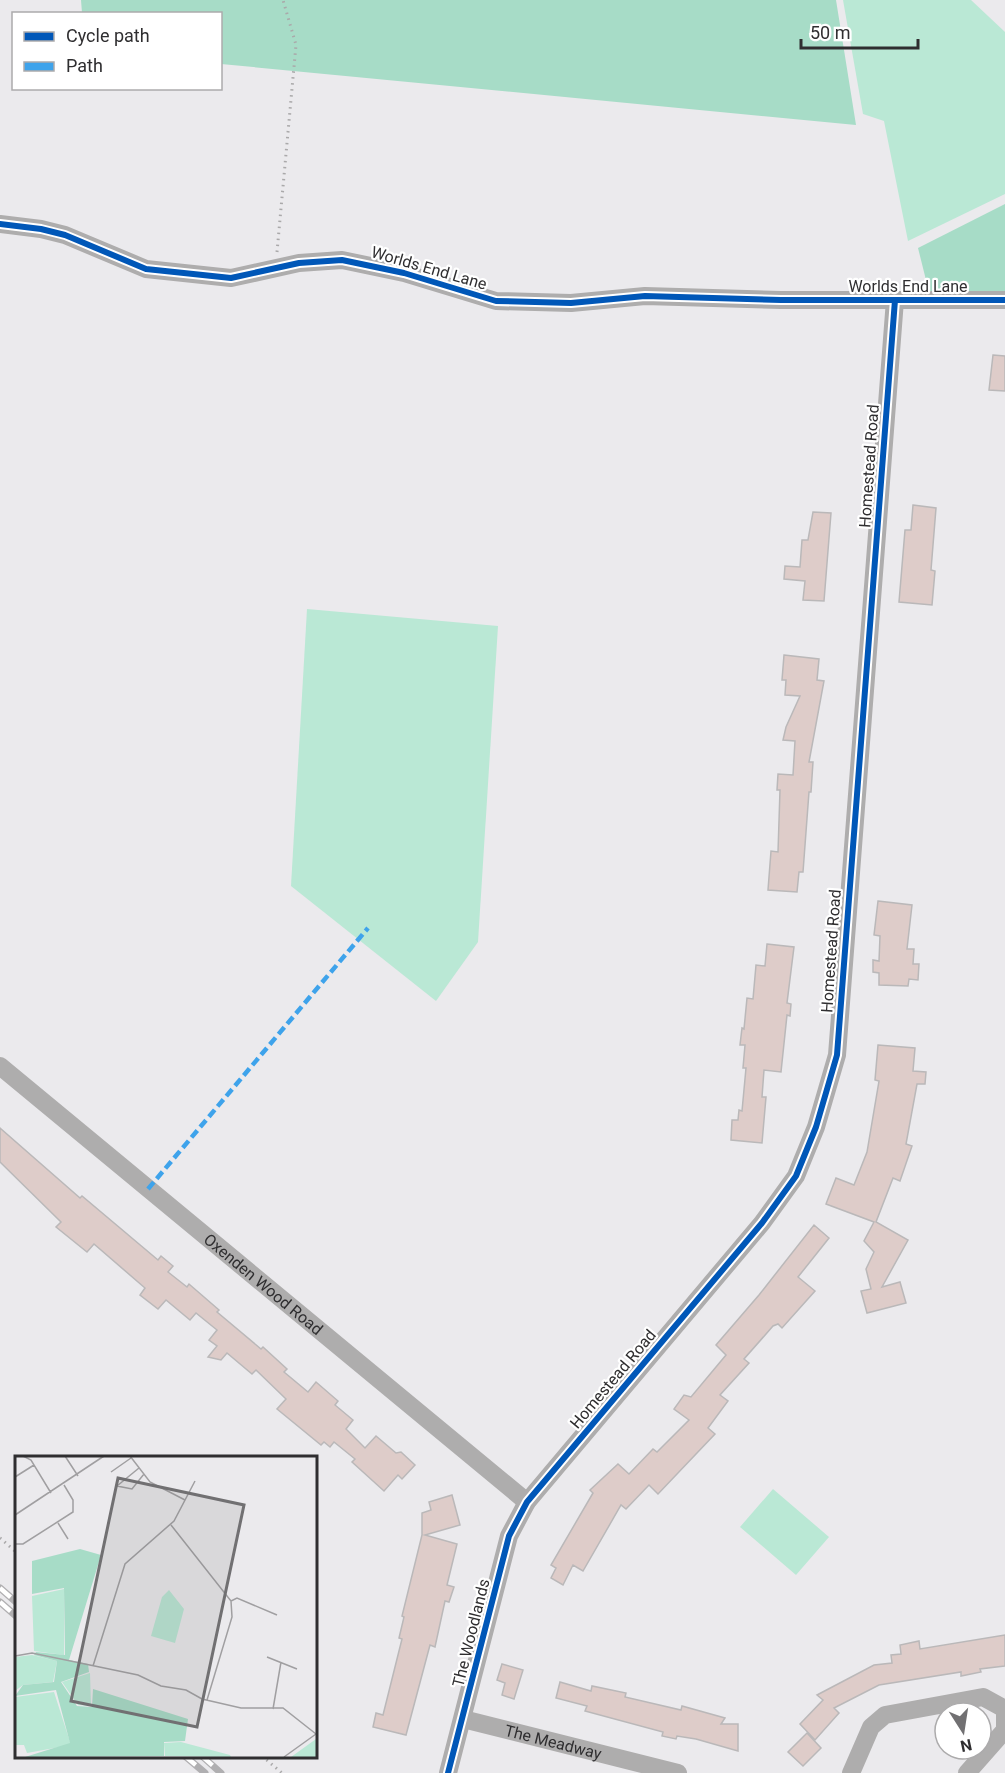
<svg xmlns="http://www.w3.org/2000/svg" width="1005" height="1773" font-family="Roboto,sans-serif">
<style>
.green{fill:#bae8d5}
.forest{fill:#a7dcc7}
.building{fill:#deccc9;stroke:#bab8b9;stroke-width:1.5}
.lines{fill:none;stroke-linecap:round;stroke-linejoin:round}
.path{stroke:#aaa9aa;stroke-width:3;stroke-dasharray:1.5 4.5;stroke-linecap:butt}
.minor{stroke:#aeadad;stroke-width:18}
.rail-casing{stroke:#b0afb1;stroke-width:7}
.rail{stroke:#fff;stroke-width:4.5;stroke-dasharray:14;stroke-linecap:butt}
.quiet{stroke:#3ea3eb;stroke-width:4.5;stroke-dasharray:9 4.5;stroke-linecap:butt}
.cycleway-casing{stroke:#fff;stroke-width:10}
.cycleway{stroke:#0057b8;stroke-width:6}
.labels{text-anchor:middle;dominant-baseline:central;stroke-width:4.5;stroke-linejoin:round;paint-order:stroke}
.street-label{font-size:16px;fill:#2f2e30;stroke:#fff}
.inset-road{fill:none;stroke:#a09fa1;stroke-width:1.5}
.view{fill:#717072;fill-opacity:0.15;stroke:#717072;stroke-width:3}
.inset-edge{fill:none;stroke:#2f2e30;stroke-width:3}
</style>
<rect width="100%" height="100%" fill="#ebeaed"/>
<g class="green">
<path d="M843 0H971L1005 32V194L908 241 884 121 863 114Z"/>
<path d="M307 609 498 626 478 942 436 1001 291 886Z"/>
<path d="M773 1489 829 1537 796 1575 740 1527Z"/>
</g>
<g class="forest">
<path d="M81 0H836L856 125 221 64 220 14 82 13Z"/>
<path d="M1005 204V308H933L918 248Z"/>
</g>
<g class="building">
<path d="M993 355 1005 356V391L989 390Z"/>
<path d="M913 505 936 508 931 570 935 571 932 605 899 602 905 530H911Z"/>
<path d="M813 512 831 513 824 601 803 600 805 581 784 579 785 566 800 567 802 540H808Z"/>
<path d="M784 655 819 659 817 680 824 681 809 762H813L811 792H809L803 872H799L797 892 768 890 771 851 778 852 780 790H777L778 774 793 775 795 741 783 740 786 727 800 696 785 695 786 680H782Z"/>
<path d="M878 901 912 905 907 949H914L913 964H919L918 980 909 979 908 986 879 985V973L873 972V960L879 961 880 936 874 935Z"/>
<path d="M767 944 794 947 787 1003 791 1004 790 1016 787 1015 781 1072 764 1070 762 1097H766L762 1143 731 1140 732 1120H738L739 1110 742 1111 746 1068H743L745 1045H740L742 1028 744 1029 747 998 753 999 756 965 765 966Z"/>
<path d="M878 1045 915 1048 913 1071 926 1072 925 1084H917L906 1144 912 1146 900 1181 893 1178 876 1222 908 1240 882 1287 900 1282 906 1303 867 1313 861 1291 871 1289 866 1269 874 1252 864 1241 874 1222 826 1204 836 1178 854 1185 867 1152 879 1081 875 1080Z"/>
<path d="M0 1128 80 1198 82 1196 158 1260 161 1256 173 1266 168 1272 187 1287 189 1284 219 1310 217 1312 261 1349 263 1347 287 1369 284 1372 308 1392 316 1382 338 1401 335 1405 353 1420 346 1429 365 1448 376 1436 396 1453 401 1452 415 1465 402 1479 398 1475 384 1491 352 1462 355 1459 334 1442 330 1447 324 1442 321 1445 277 1409 286 1399 256 1370 252 1374 227 1353 221 1360 208 1357 217 1346 209 1340 217 1330 196 1313 190 1320 166 1300 158 1309 140 1295 145 1288 94 1244 87 1252 56 1227 61 1222 0 1162Z"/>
<path d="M814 1225 829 1238 798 1277 815 1291 782 1328 778 1324 773 1326 744 1359 749 1363 720 1395 728 1401 708 1428 715 1434 658 1494 649 1485 626 1509 621 1505 583 1571 573 1565 563 1585 551 1578 556 1568 551 1565 593 1493 590 1490 618 1464 629 1474 653 1449 657 1452 689 1420 674 1409 684 1395 691 1397 726 1355 716 1345 759 1295Z"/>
<path d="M452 1495 460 1525 425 1535 457 1544 447 1585 454 1587 449 1602 445 1601 435 1647 430 1645 406 1735 373 1727 376 1713 383 1715 402 1639 399 1638 404 1617 402 1616 422 1535V1513L431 1510 429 1502Z"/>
<path d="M1005 1635V1666L980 1669 981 1672 961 1676V1672L879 1685 834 1708 839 1713 815 1740 800 1724 823 1700 817 1695 874 1665 892 1663 891 1655 901 1654 900 1645 919 1641 920 1649Z"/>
<path d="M502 1664 523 1670 514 1699 502 1695 505 1683 497 1680Z"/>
<path d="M560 1682 591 1691 592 1686 626 1693 625 1697 681 1710 682 1706 725 1718 721 1724H738V1751L696 1739 677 1736 676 1739 662 1736 663 1732 585 1711 587 1706 556 1698Z"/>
<path d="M807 1733 821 1748 803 1766 788 1752Z"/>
</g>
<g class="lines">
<g class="path">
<path d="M277 252 296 45 283 0"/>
<path d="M0 1538 16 1552"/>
<path d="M262 1756 282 1773"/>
</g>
<g class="minor">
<path d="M0 224 41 229 65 235 146 269 231 278 299 263 342 260 404 273 496 301 571 303 645 296 781 300H1005"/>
<path id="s1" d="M0 1066 527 1502"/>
<path id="s2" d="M463 1719 678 1773"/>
<path d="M448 1773 509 1536 527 1502 762 1223 796 1176 816 1127 837 1055 895 300"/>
<path d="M851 1773 871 1727 885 1715 983 1697 1005 1709V1730L967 1773"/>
</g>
<defs>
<g id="rail">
<path d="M0 1588 16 1602"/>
<path d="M0 1602 16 1616"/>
<path d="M185 1756 205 1773"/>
<path d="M202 1756 221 1773"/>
</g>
</defs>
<use href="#rail" class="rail-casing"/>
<use href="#rail" class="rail"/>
<path class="quiet" d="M148 1189 368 928"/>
<defs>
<g id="cycleway">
<path d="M0 224 41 229 65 235 146 269 231 278 299 263 342 260 404 273 496 301 571 303 645 296 781 300H1005"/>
<path d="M448 1773 509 1536 527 1502 762 1223 796 1176 816 1127 837 1055 895 300"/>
</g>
</defs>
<use href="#cycleway" class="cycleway-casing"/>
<use href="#cycleway" class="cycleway"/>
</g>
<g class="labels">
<g class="street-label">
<text transform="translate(429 268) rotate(16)">Worlds End Lane</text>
<text x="908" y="286">Worlds End Lane</text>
<text transform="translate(869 466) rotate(-86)">Homestead Road</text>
<text transform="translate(831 951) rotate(-86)">Homestead Road</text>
<text stroke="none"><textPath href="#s1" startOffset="342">Oxenden Wood Road</textPath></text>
<text transform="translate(613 1379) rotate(-50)">Homestead Road</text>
<text transform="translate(471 1633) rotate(-76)">The Woodlands</text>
<text stroke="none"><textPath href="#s2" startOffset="93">The Meadway</textPath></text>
</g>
</g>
<g transform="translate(15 1456)">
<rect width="302" height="302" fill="#ebeaed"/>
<path d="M49 133V199L19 195 17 140ZM154 134 169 153 160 187 136 180 147 141ZM17 199 42 205 38 226 8 229 0 235V201ZM75 217 76 250 63 249 47 226ZM39 236 56 289 12 297 9 289H0V241ZM301 283V301H276ZM166 286 215 299 216 301 150 300 149 287Z" fill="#bae8d5"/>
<path d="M65 93 86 99 54 204 73 208 74 216 46 226 62 250 77 251 78 233 173 263 170 285 149 286V300L10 301 55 287 41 234 0 240 8 229 39 226 42 205 19 199 21 196 50 199 49 132 17 138V105Z" fill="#a7dcc7"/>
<path class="inset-road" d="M8 0 16 4 36 37M50 0 63 20M115 0 135 26 170 44M124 12 102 30 117 33 129 18M96 16 116 2M0 21 19 9M0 59 89 0M43 67 53 83M156 69 216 145 217 161 192 244M0 88H8L58 56V44L49 29M216 145 222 142 262 159M0 200 17 197 123 219 146 230 171 234 187 243 226 252H268L301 278M252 201 282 213M78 210 110 108 159 65 180 25M258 253 266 206M269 301 301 278"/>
<path class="view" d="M103 22 229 49 182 271 56 245Z"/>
<rect width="302" height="302" class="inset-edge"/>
</g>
<rect x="12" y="12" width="210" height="78" fill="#ffffff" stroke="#acabac" stroke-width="1.5"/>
<rect x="24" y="32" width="30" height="9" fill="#0057b8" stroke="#acabac" stroke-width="1.5"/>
<text x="66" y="42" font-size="18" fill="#2f2e30">Cycle path</text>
<rect x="24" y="62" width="30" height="9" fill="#3ea3eb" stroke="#acabac" stroke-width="1.5"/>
<text x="66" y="72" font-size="18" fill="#2f2e30">Path</text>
<g transform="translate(963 1731) rotate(168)"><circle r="28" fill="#ffffff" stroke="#acabac" stroke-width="1.5"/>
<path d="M0-4.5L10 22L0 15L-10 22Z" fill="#717072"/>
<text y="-9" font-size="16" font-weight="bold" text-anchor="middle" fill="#2f2e30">N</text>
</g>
<path d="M801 39v9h117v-9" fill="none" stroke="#2f2e30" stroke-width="3"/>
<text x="810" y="39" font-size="18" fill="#2f2e30" stroke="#ffffff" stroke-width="4.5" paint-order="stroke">50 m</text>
</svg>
